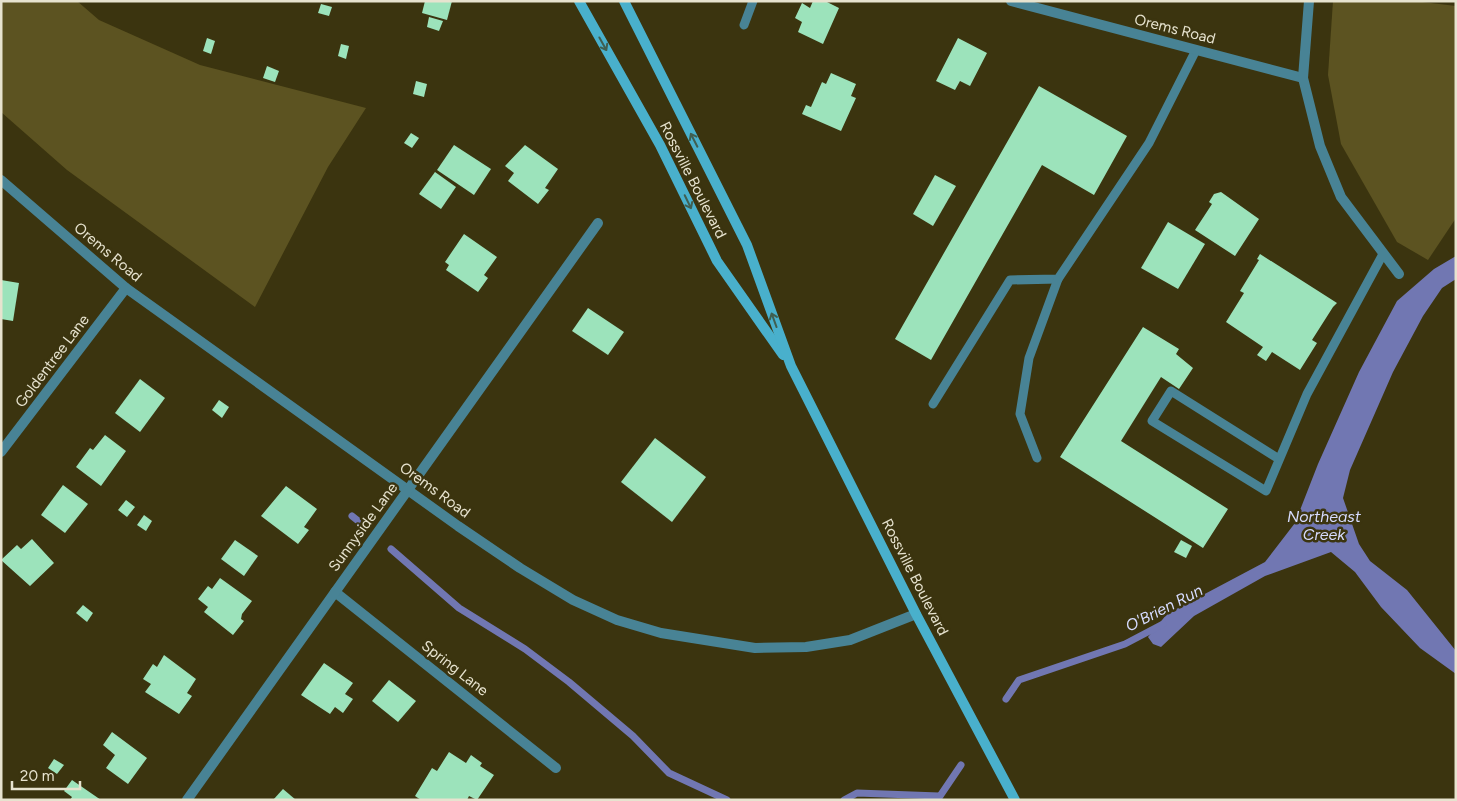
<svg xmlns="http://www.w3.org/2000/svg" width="1457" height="801" font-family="Figtree,sans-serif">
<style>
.green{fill:#5c5321}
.water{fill:#7177b2}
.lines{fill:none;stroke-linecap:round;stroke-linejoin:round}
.stream{stroke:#7177b2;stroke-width:7}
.building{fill:#9ce3bb}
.service{stroke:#488395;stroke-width:9}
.minor{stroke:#488395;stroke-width:10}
.secondary{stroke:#49b0cc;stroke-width:10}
.oneway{stroke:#405f51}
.labels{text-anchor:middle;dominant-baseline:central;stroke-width:5;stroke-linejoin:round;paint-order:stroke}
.street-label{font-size:15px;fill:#e7e3cf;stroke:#3b340f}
.water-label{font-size:16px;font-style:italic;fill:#d6dbfe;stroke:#3b340f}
</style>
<rect width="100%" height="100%" fill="#3b340f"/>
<g class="green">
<path d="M1 1H77L99 20 200 65 366 108 328 167 255 307 67 170 1 112Z"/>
<path d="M1333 1H1414L1456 6V218L1428 260 1397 242 1341 144 1328 75Z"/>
</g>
<path class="water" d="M1456 256V279L1442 288 1423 316 1393 372 1350 470 1343 498 1359 544 1370 561 1407 590 1456 651V674L1420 648 1381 607 1355 572 1331 552 1265 576 1194 616 1161 647 1153 644 1148 637 1167 614 1265 562 1295 523 1318 464 1359 372 1397 301 1434 269Z"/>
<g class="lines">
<g class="stream">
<path d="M352 516 362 524"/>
<path d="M391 549 459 608 525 649 569 682 633 736 669 773 727 800"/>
<path d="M1006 699 1019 680 1125 644 1163 624"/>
<path d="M938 799 961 765"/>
<path d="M844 800 857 793 939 796"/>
</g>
</g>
<g class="building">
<path d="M425 1H452L447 20 422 13Z"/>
<path d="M813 1H825L839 8 823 44 798 32 802 22 795 18 802 3 810 8Z"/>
<path d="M321 4 332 7 329 16 318 13Z"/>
<path d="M429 17 443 21 439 31 427 27Z"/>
<path d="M207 38 215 41 211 54 203 51Z"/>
<path d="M958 38 987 53 970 86 960 81 955 90 936 81Z"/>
<path d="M341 44 349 46 346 59 338 56Z"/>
<path d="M267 66 279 71 275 82 263 78Z"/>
<path d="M831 73 856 84 851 96 856 98 841 131 802 114 806 105 811 107 822 82 826 84Z"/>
<path d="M416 81 427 84 424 97 413 94Z"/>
<path d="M1039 86 1127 136 1094 195 1042 165 931 360 895 339Z"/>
<path d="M411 133 419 138 412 148 404 143Z"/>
<path d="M454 145 491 169 474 195 437 170Z"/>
<path d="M525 145 558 169 545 188 549 190 538 204 508 181 514 173 505 166Z"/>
<path d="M435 172 456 187 441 209 419 194Z"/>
<path d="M935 175 956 186 933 226 913 214Z"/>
<path d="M1221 192 1259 219 1235 256 1195 230 1212 204 1209 202 1214 194Z"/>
<path d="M1168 222 1205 244 1178 289 1141 268Z"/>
<path d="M464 234 497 257 484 275 488 278 478 292 446 270 449 265 445 262Z"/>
<path d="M1260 254 1337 303 1333 307 1312 340 1317 343 1300 370 1272 352 1266 361 1257 355 1263 347 1226 322 1244 293 1240 291 1259 260 1257 259Z"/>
<path d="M1 280 19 283 13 321 1 319Z"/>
<path d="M588 308 624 332 608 355 572 331Z"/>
<path d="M1143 327 1179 349 1176 354 1193 368 1179 389 1161 377 1121 441 1228 509 1203 548 1060 457Z"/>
<path d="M140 379 165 398 140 432 115 413Z"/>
<path d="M219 400 229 407 222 418 212 410Z"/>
<path d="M105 435 126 451 101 486 76 467 90 448 93 450Z"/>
<path d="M655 438 706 477 672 522 621 482Z"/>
<path d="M63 485 88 504 65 533 41 515Z"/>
<path d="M286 486 317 509 304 527 309 530 298 544 261 516Z"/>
<path d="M126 500 135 507 127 517 118 510Z"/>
<path d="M144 515 152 521 146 531 137 525Z"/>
<path d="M32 539 54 563 30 586 1 560 17 545 21 549Z"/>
<path d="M235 540 258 556 244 576 221 559Z"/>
<path d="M1181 540 1192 546 1186 558 1174 552Z"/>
<path d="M220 578 252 601 242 614 241 619 244 621 233 635 204 612 208 607 198 599 208 586 212 589Z"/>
<path d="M83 605 93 613 87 622 76 613Z"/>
<path d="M164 655 196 679 187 693 192 696 179 714 145 692 151 684 143 679 153 664 157 667Z"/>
<path d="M324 663 353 683 345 694 353 699 343 713 335 707 330 714 301 695Z"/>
<path d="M389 680 416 701 398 722 372 701Z"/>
<path d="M112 732 147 758 128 784 106 768 115 755 103 745Z"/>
<path d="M449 752 466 763 471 755 482 763 480 766 494 775 477 800 469 796 467 800H421L415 796 432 768 437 771Z"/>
<path d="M54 759 64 765 57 774 48 768Z"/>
<path d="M72 780 101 800H70L72 797 64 791Z"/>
<path d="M283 789 296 800H273Z"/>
</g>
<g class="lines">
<g class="service">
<path d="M744 25 753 1"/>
<path d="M933 404 1010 280 1058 279 1149 143 1196 50"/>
<path d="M1037 458 1020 414 1029 358 1058 279"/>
<path d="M1279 459 1171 391 1152 421 1266 491 1307 394 1383 254"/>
</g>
<g class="minor">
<path d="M1011 1 1303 78"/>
<path d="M1309 1 1303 78 1320 146 1341 197 1399 274"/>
<path d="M1 180 126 288 458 526 520 568 573 600 617 620 661 633 755 648 806 647 850 640 916 614"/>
<path d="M1 452 126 288"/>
<path d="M335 592 556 768"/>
<path d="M187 800 598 223"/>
</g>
<g class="secondary">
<path d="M579 1 660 145 717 261 783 355"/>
<path d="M624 1 747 245 791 366 916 614 1015 800"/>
</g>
</g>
<defs><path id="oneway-shaft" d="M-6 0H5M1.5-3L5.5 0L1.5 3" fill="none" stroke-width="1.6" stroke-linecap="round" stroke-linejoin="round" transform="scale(1.25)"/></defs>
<g class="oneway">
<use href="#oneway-shaft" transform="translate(603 44) rotate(61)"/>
<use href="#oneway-shaft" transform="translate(694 140) rotate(-117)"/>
<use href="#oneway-shaft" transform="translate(688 202) rotate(64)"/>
<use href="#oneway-shaft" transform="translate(774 320) rotate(-110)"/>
</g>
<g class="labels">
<g class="street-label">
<text transform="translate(1175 29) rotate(14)">Orems Road</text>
<text transform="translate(693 180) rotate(63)">Rossville Boulevard</text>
<text transform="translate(108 252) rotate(40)">Orems Road</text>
<text transform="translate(52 361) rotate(-53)">Goldentree Lane</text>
<text transform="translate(435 490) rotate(36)">Orems Road</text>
<text transform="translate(363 527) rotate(-54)">Sunnyside Lane</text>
<text transform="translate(915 577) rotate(63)">Rossville Boulevard</text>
<text transform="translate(455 668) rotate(38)">Spring Lane</text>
</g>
<g class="water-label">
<text x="1324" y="516">Northeast<tspan x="1324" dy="18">Creek</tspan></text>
<text transform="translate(1164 608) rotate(-27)">O'Brien Run</text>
</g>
</g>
<rect width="1457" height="801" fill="none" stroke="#e7e3cf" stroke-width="5"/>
<path d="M12 781v8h68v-8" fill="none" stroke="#e7e3cf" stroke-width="2.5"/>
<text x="20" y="781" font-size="15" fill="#e7e3cf" stroke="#3b340f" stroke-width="4" paint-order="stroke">20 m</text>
</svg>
